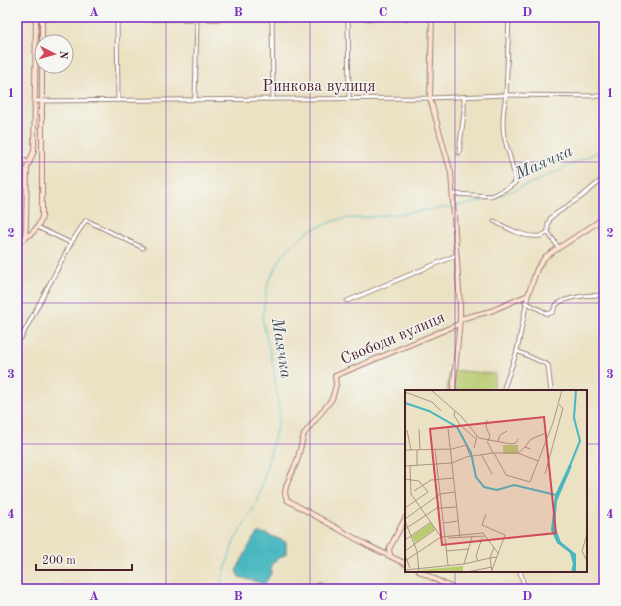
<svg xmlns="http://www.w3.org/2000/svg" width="621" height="606" font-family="'Old Standard TT',serif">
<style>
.green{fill:#b9cb6f;stroke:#82754d}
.water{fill:#48b7bf;stroke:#496b75}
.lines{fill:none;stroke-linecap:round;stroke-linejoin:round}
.stream{stroke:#48b7bf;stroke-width:1}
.street-casing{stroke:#9a8077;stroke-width:5}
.secondary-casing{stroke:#9a8077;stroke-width:6}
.street{stroke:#fff;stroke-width:3}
.secondary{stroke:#fee3d2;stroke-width:4}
.grid{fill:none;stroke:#7b2cbf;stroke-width:1;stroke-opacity:0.55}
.labels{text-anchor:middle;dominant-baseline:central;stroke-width:3;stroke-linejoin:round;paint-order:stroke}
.street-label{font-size:16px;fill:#4a1f2b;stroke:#f6f6f2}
.water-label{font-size:17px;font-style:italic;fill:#49545f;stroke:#f6f6f2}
.inset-river{fill:none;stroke:#48b7bf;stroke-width:2}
.inset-road{fill:none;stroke:#ab9486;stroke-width:1}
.view{fill:#d1495b;fill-opacity:0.15;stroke:#d1495b;stroke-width:2}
.inset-edge{fill:none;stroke:#4a1f2b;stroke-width:2}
.neatline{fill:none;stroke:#7b2cbf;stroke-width:1.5}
.grid-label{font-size:13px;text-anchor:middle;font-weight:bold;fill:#7b2cbf}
</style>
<rect width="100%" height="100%" fill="#f6f6f2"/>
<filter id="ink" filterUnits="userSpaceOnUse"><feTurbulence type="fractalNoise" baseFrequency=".025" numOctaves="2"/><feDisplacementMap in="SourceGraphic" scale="8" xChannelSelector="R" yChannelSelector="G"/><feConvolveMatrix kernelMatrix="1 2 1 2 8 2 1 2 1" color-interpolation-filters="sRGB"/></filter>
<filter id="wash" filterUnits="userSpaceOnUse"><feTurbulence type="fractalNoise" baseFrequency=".012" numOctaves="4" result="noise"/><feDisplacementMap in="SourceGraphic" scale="16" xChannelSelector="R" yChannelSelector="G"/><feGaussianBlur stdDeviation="0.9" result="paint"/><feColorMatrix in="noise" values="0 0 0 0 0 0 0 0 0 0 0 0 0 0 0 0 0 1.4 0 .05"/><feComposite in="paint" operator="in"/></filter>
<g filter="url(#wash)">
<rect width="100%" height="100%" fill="#ebe2c3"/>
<path class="green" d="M450 370 496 374 493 391H447Z"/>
<path class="water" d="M259 533 267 534 286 542V554L272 563 271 573 265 584 239 577 236 571 254 537Z"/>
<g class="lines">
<g class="stream">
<path d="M456 206C507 199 557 171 604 149"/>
<path d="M219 589 234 541 258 501 280 415 273 366 262 318 268 282 284 253 310 230 340 219 373 217 453 207"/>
</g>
</g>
</g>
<g filter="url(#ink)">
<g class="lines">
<defs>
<g id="street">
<path d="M272 17 273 99"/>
<path d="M348 18 349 98"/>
<path d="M432 18 509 17"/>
<path d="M117 19 118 100"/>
<path d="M195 99 197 18"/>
<path d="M34 101 430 98 506 95 604 96"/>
<path d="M459 153 464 113V97"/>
<path d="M453 194 491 196 508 188 515 183C515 169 507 150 504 136 502 125 504 106 506 95L509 17"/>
<path d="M494 221C507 228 524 238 540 236 542 236 546 233 548 232L558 247"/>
<path d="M37 227 71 243"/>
<path d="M548 232V224L551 217 581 197 604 178"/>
<path d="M347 301 457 255"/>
<path d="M525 302 548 314 553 312C554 309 555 306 557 304 567 297 594 293 604 297"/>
<path d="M17 336 21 338 71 243 86 220 143 248"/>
<path d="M517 351 548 365 551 391"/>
<path d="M503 391 517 351 528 295"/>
<path d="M520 571 525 589"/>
<path d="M319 584 330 589"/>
</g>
<g id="secondary">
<path d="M432 17 430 98 451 173 460 305V319L453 391"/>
<path d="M17 18 117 19 432 18"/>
<path d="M42 18V42"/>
<path d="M17 157 28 163"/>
<path d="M25 239 26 225 27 168 34 151 36 18"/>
<path d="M17 243C28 237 40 229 42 216V66"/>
<path d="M460 319 491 311 528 295 537 269 545 257 604 218"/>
<path d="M390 555 389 549 406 517"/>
<path d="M406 564 367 545 287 500 285 494 286 486 297 461 304 434 332 399 336 385 335 376 459 324"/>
<path d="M419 571 454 589"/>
</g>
</defs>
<use href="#street" class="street-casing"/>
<use href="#secondary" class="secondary-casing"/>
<use href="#street" class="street"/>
<use href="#secondary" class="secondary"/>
</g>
</g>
<path class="grid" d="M166 17V589M310 17V589M455 17V391M17 162H604M17 303H604M17 444H406M586 444H604M455 571V589"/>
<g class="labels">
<g class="street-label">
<text x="319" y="87">Ринкова вулиця</text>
<text transform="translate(393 339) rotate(-23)">Свободи вулиця</text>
</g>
<g class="water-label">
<text transform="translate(544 163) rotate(-24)">Маячка</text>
<text transform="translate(281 348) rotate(81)">Маячка</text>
</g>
</g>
<g transform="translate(405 390)">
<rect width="182" height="182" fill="#ebe2c3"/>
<path d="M98 55H113V64H98ZM26 133 30 139 10 153 7 146ZM58 176V182H16V180Z" fill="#b9cb6f"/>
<path d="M164 75 167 76 152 111 150 137 156 152 171 164V182H166L168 174 165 163 152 153 146 140 150 105Z" fill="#48b7bf"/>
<path class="inset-river" d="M0 13 24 21 52 37 66 63 71 87 79 97 92 100 109 95 151 105M164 78 175 51 169 28 171 0"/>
<path class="inset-road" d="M26 0 56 26 74 48 106 54 111 53 113 49M0 2 27 12 36 21M50 21 49 25 55 35 70 48M82 30 81 37 85 46 83 51M43 38 55 147M14 39 15 59M2 40 6 60M82 51 88 63M93 51 95 45 102 41M120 57 126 49 141 43M69 58 72 46M30 59 43 175M0 60 47 59 61 55 65 66M12 60V75M89 63 101 85 125 92 148 33 157 0M113 63 120 57 125 59M76 64 87 84M5 75 6 104M0 76 47 73 61 67 88 63H113L133 71M140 84 158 18 154 15M0 89 14 91 23 102M9 101 26 90 49 88M6 104 36 147M0 118 23 102M36 118 51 117M81 124 77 135 100 145 87 180M0 129 35 104 50 102M0 131 12 161 14 182M39 133 53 131M0 139 32 118H36M182 144 177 161 182 171M36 147 78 143 93 163M43 148 80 146M0 150 26 132M89 157 85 168 92 167M0 161 31 139M41 161 63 159M0 165 5 178M0 171 36 147M73 171 71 166 77 148M59 174 67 147M0 180 59 174 85 168 87 182M62 182 87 177"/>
<path class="view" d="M139 27 151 143 37 155 25 39Z"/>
<rect width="182" height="182" class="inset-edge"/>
</g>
<rect width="621" height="606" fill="none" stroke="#f6f6f2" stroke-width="44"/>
<g transform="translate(54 54) rotate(96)"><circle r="19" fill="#f6f6f2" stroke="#b1a0a2"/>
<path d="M0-3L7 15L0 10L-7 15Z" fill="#d1495b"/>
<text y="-6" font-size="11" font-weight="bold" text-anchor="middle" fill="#4a1f2b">N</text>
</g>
<path d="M36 564v6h96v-6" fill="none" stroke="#4a1f2b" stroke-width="2"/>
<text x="42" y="564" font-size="12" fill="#4a1f2b" stroke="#f6f6f2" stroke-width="3" paint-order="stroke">200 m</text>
<rect x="22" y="22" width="577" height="562" class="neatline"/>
<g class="grid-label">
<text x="94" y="16">A</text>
<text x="238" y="16">B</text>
<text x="383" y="16">C</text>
<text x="527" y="16">D</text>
<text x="11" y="97">1</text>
<text x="610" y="97">1</text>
<text x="11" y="237">2</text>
<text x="610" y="237">2</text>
<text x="11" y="378">3</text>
<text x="610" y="378">3</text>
<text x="11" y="518">4</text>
<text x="610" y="518">4</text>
<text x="94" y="600">A</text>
<text x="238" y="600">B</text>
<text x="383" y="600">C</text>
<text x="527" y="600">D</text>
</g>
</svg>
